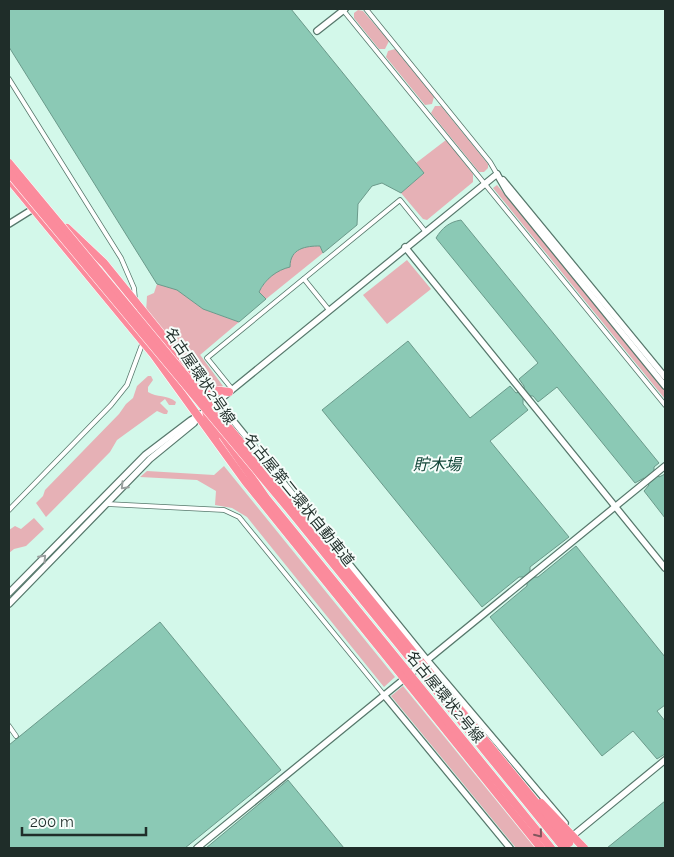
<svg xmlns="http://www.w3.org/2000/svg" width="674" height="857" font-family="Raleway,'Noto Sans JP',sans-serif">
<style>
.green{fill:#e6b1b6}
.water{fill:#8bc9b5;stroke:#6b9a8b}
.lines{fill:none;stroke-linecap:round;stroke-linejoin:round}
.street-casing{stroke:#57786c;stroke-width:5.5}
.secondary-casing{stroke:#57786c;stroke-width:8}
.highway-casing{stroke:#fff;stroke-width:9}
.street{stroke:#fff;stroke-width:4}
.secondary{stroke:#fff;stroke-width:5.5}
.highway{stroke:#fb8b9c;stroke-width:8}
.highway-bridge-casing{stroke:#fff;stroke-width:9;stroke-linecap:butt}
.highway-bridge{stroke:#fb8b9c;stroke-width:8}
.oneway{stroke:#9aa09f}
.oneway2{stroke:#82575d}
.labels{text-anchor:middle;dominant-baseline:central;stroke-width:4;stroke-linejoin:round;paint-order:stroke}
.street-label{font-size:15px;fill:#1f2d29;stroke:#f6fdfa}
.water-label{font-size:16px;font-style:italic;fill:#104537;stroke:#f6fdfa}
</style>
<rect width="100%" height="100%" fill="#d3f8ea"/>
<g class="green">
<path d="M358 10 363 11 389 41 385 49H379L354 18V13Z"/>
<path d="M395 49 434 97 432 104 425 105 386 57 388 51Z"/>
<path d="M435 106H441L488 164V168L484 172H479L431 113Z"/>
<path d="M446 140 473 174V182L427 220 423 219 401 193 424 173 416 163Z"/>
<path d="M497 185 665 391V399L493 188Z"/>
<path d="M305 245 320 246 323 253 266 299 259 292C265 279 293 254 305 245Z"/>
<path d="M407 260 431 289 387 324 363 295Z"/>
<path d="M157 284 176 289 203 309 239 322 200 355 184 333 223 386 220 388 205 387 146 313 147 296 154 293Z"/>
<path d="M148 376H151L153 380 148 387V392C157 398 167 394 176 402L175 405H169L165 399 160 403 168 411 167 414H164L157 411 117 440 110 452 46 517 36 503 43 496 45 490 119 414 126 404 133 398 137 386Z"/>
<path d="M224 466 395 677 384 687 247 517 232 508 215 505 216 491 197 480 140 477 147 471 214 475Z"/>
<path d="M34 518 44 529 26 546 14 549 9 553V530L15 526 21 529Z"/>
<path d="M403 686 535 848H516L391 696Z"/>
</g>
<g class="water">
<path d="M9 9H291L424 173 401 193 382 183 372 186 358 204 357 225 323 253 320 246C306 246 290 248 290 267 277 270 265 279 259 292L266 299 239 322 203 309 177 290 157 284 9 47Z"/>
<path d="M461 220 659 463 654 467V471L659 477 665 474V518L644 491 649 485 644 478 635 483 557 387 538 402 533 396H528L523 399V404L528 410 490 441 569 537 530 567V572L534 577H538L576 546 665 657V705L657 711 665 721V754L657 759 633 731 602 756 490 617 527 586V582L523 577H519L482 607 322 410 408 341 470 418 510 386 516 393 524 390V386L519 379 538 363 436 238C442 228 449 222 461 220Z"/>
<path d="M160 622 281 770 185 848H9V745Z"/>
<path d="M288 780 344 848H206Z"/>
<path d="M665 801V848H607Z"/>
</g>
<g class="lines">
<defs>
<g id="street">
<path d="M366 9 490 162 497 174"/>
<path d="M343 10 665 405"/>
<path d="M9 79 121 258 134 288 135 299"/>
<path d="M304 279 329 310"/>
<path d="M232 389 207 358 400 200 425 231"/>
<path d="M107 504 224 510 239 517 384 695"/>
<path d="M9 510 111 405 127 385 143 342"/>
<path d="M9 726 16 736"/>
</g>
<g id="secondary">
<path d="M317 31 345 9"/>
<path d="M497 174 508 193 665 386"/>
<path d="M503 180 665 377"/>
<path d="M9 224 33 209"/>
<path d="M405 247 665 568"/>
<path d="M222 407 427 660 565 823"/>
<path d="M9 593 145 455 191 420 206 411 497 174"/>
<path d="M9 604 150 459 194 423 198 417"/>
<path d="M384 695 510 848"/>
<path d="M570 838 665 760"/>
<path d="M197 848 665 466"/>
</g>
<g id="highway">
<path d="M12 183 153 354 245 481 541 848"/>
<path d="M67 228 104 263 202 384 213 390 229 392"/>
<path d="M139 314 160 340"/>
<path d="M206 411 208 420 217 435"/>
<path d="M218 429 266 498 551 848"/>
</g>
</defs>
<use href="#street" class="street-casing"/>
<use href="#secondary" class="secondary-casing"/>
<use href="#highway" class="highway-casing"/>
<use href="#street" class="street"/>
<use href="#secondary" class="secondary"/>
<use href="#highway" class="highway"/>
<defs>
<g id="highway-bridge">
<path d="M9 163 292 504 569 843"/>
<path d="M9 173 288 508 564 848"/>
<path d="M541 803 584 848"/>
</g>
</defs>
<use href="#highway-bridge" class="highway-bridge-casing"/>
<use href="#highway-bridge" class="highway-bridge"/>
</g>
<defs><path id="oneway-chevron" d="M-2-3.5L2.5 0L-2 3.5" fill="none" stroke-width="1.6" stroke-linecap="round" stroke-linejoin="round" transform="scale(1.25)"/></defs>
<g class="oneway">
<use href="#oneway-chevron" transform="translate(124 486) rotate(134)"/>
<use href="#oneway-chevron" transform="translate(43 558) rotate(-46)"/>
</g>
<use class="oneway2" href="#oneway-chevron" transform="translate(539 834) rotate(51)"/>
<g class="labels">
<g class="street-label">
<text transform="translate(200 376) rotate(56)">名古屋環状2号線</text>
<text transform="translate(299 500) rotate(51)">名古屋第二環状自動車道</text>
<text transform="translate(445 697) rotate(51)">名古屋環状2号線</text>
</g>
<g class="water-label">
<text x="437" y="464">貯木場</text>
</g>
</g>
<rect width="674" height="857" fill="none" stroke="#1f2d29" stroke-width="20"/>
<path d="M22 827v8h124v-8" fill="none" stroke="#1f2d29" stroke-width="2.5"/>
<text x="30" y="827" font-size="15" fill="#1f2d29" stroke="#f6fdfa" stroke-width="4" paint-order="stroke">200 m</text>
</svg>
